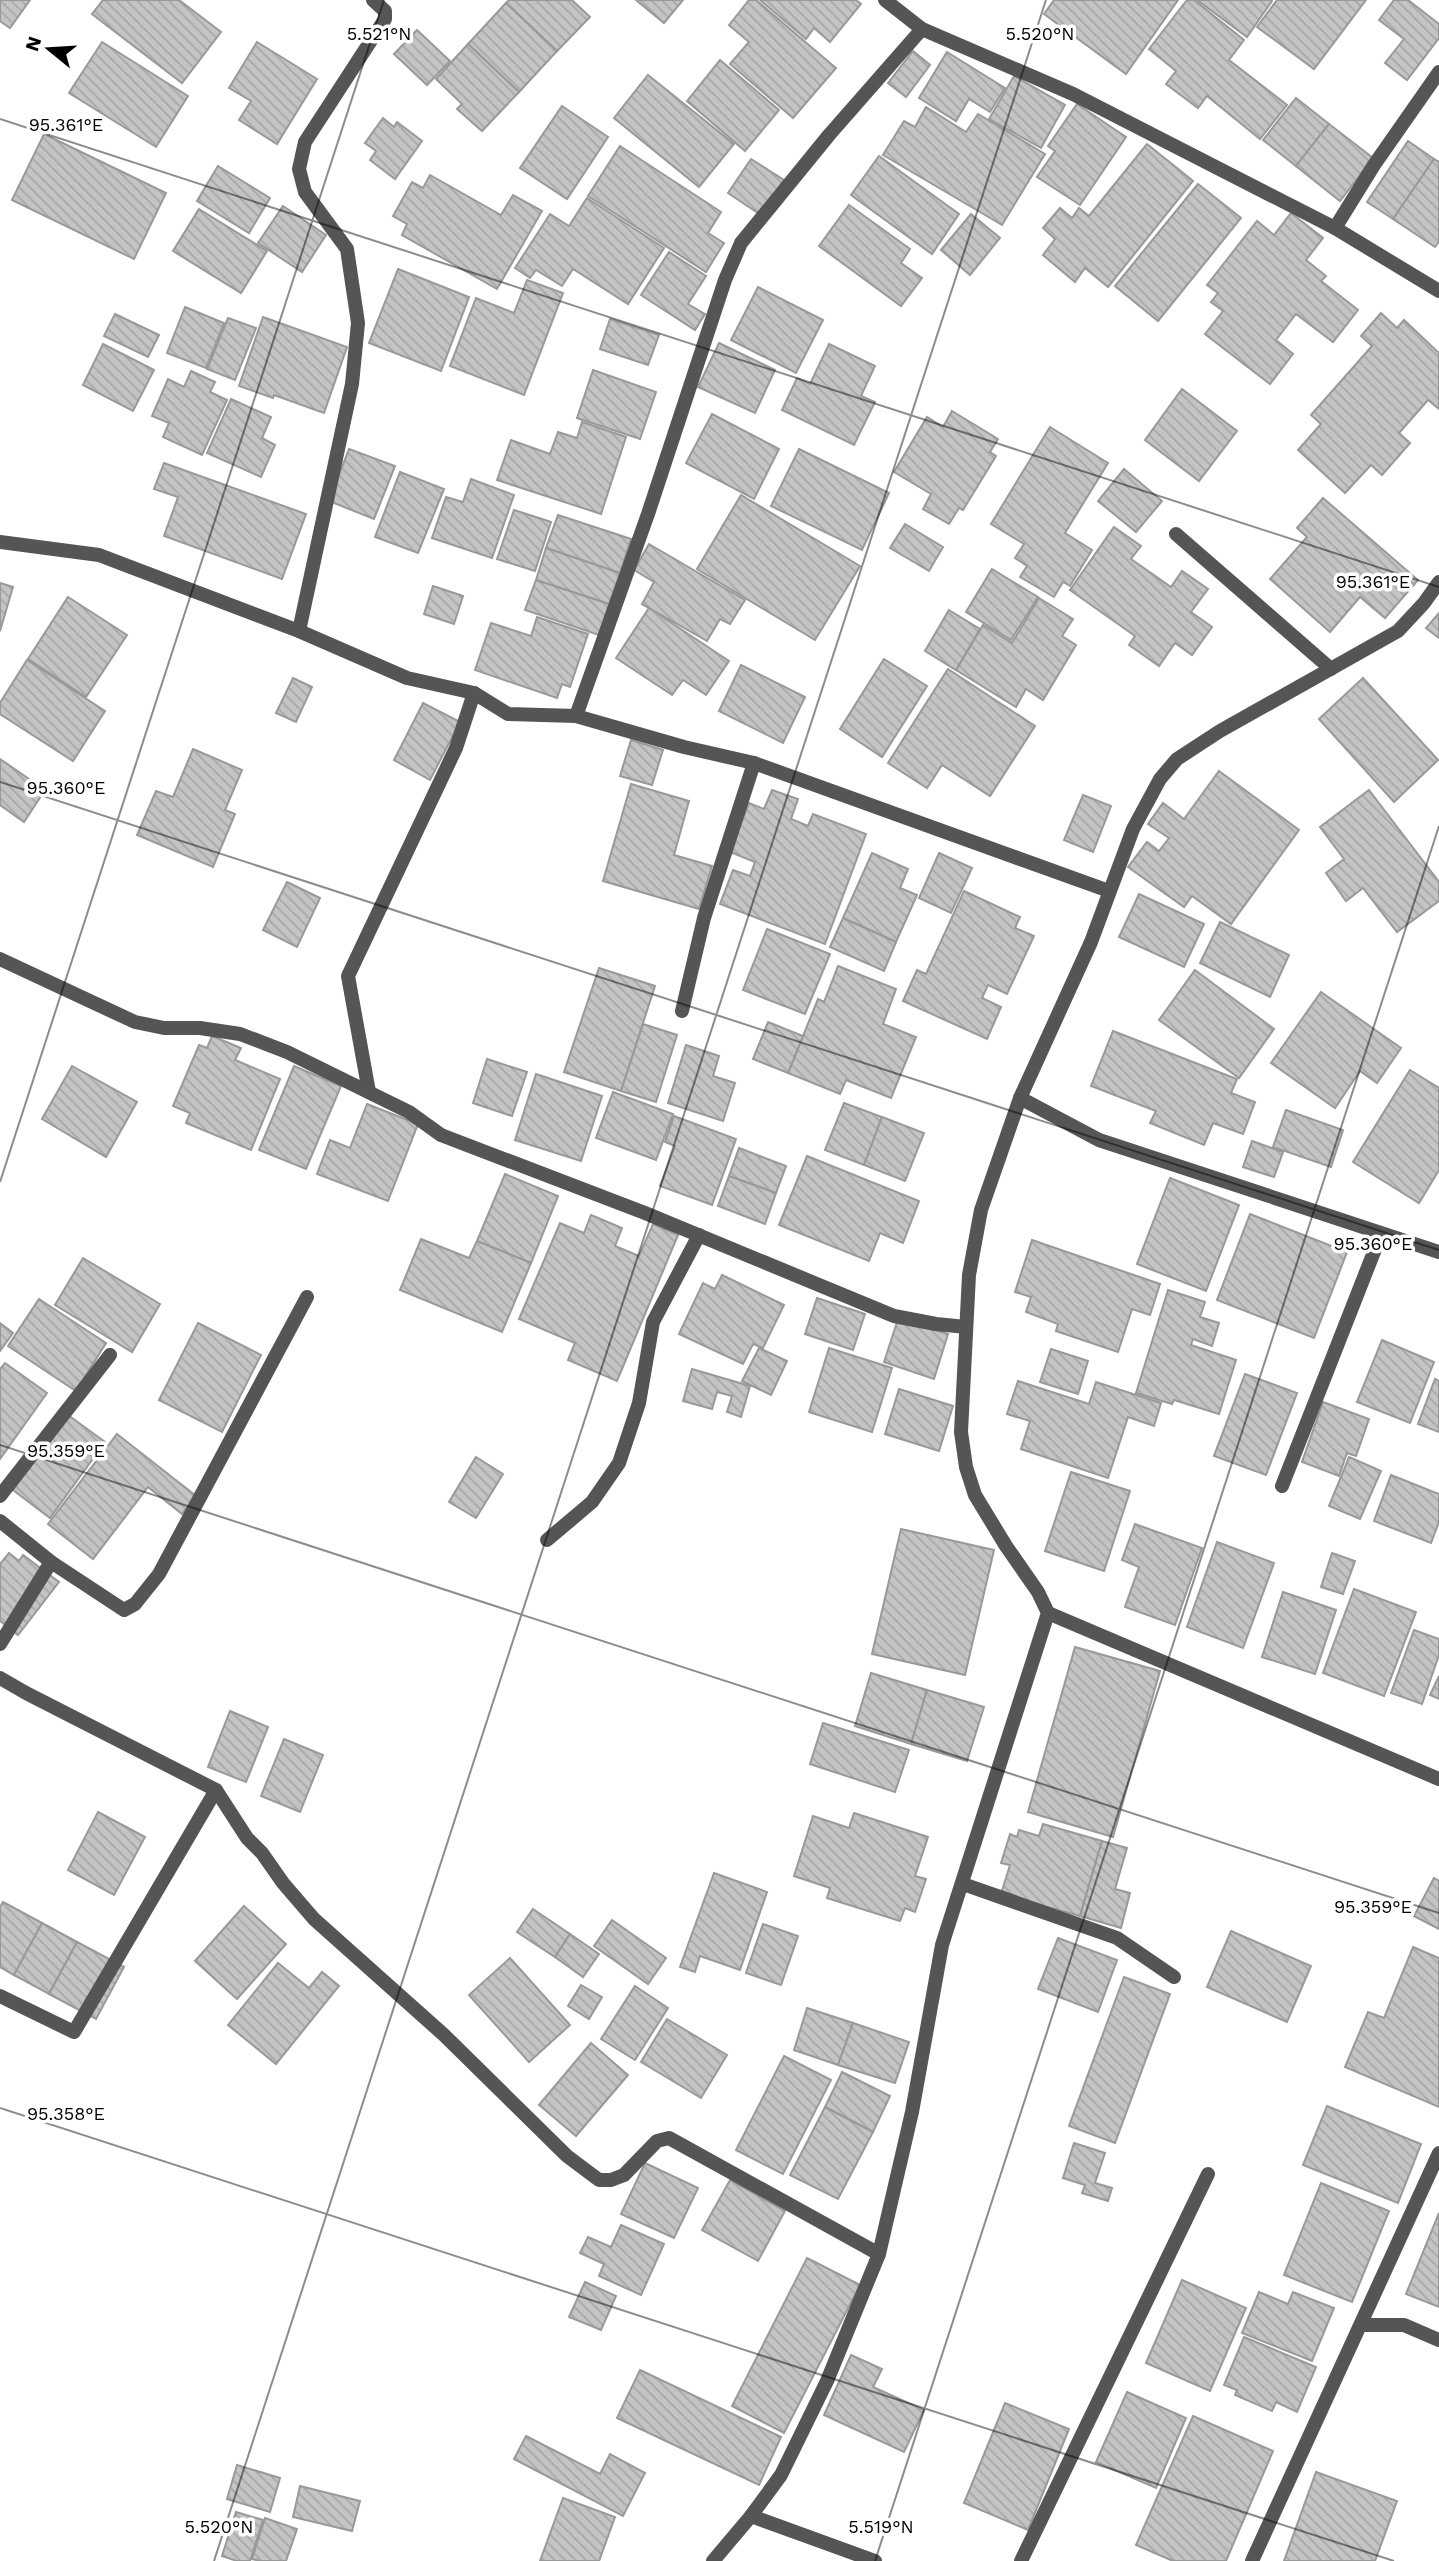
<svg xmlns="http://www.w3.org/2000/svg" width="1439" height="2561" font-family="'Work Sans',sans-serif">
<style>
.building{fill:url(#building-back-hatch);stroke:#999;stroke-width:2}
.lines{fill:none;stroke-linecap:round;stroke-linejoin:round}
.lane{stroke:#555;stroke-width:14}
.street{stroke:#555;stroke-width:14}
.ticks{fill:none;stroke:#000;stroke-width:2;stroke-opacity:0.45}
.ticks-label{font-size:18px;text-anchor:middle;fill:#000;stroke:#fff;stroke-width:7;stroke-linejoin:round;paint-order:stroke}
</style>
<defs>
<pattern id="building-back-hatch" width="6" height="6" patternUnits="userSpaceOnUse" patternTransform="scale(1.75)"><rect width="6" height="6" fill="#c4c4c4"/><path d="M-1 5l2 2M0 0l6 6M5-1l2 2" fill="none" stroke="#a7a7a7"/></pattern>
</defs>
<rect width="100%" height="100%" fill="#fff"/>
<g class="building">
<path d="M0 0H30L10 28 0 21Z"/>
<path d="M103 0H179L221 32 182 83 92 14Z"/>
<path d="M509 0H572L590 17 557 51 506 3Z"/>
<path d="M636 0H683L664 23Z"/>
<path d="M749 0H756L836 68 793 118 730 64 749 42 729 25Z"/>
<path d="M760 0H856L861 4 830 42 814 28 806 39Z"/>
<path d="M1054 0H1178L1126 74 1044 14Z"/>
<path d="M1187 0H1194L1244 40 1229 60 1287 105 1260 139 1207 96 1198 108 1166 84 1176 71 1149 49Z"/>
<path d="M1197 0H1271L1272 1 1247 37Z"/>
<path d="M1277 0H1366L1314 69 1257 27Z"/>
<path d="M1394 0H1408L1439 24V38L1407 80 1385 63 1404 39 1379 20Z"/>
<path d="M506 3 557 51 519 92 468 44Z"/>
<path d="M417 30 450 61 427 85 394 54Z"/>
<path d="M102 42 188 96 156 147 69 93Z"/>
<path d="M257 42 317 79 277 144 239 120 251 101 229 88Z"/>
<path d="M468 44 519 92 482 131 457 109 462 104 436 79Z"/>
<path d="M913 51 930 65 906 97 888 83Z"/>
<path d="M947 52 1005 88 990 112 969 99 956 121 919 98Z"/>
<path d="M720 60 779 110 745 151 687 101Z"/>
<path d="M648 75 734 144 699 187 614 118Z"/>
<path d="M1014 76 1065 105 1041 148 989 119Z"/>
<path d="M1296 98 1329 124 1296 166 1263 140Z"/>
<path d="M1077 104 1126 137 1080 205 1037 177 1055 151 1048 146Z"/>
<path d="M562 106 608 137 567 199 520 168Z"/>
<path d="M926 107 966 132 978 114 1045 154 1002 225 883 155 904 121 915 127Z"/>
<path d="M383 118 394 127 397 122 422 141 395 179 370 160 376 151 365 143Z"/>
<path d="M1329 124 1373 158 1340 201 1296 166Z"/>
<path d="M44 134 166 193 134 259 12 200Z"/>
<path d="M1408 141 1434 159 1393 219 1367 202Z"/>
<path d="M1147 144 1193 181 1108 287 1085 268 1075 282 1043 255 1055 239 1043 228 1060 208 1072 218 1079 208 1089 216Z"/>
<path d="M620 146 721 212 708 233 724 243 706 272 588 196Z"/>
<path d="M879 156 959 214 932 254 851 195Z"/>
<path d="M751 159 784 180 761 215 728 193Z"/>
<path d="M1434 159 1439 162V242L1435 247 1393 219Z"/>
<path d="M218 166 270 198 249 233 197 201Z"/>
<path d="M430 175 501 215 513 195 542 211 497 289 402 235 407 224 393 216 412 182 423 188Z"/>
<path d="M1198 184 1241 218 1158 321 1115 286Z"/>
<path d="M587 198 664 248 628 304 573 269 562 286 536 270 530 278 515 268 550 214 569 226Z"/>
<path d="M849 205 910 249 901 263 922 278 901 306 819 246Z"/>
<path d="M283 206 326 235 302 272 258 243Z"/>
<path d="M199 209 267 251 241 293 173 251Z"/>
<path d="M1291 213 1323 238 1306 260 1326 276 1321 281 1358 310 1333 342 1296 314 1276 340 1293 354 1270 384 1205 334 1223 311 1211 302 1218 293 1207 285 1257 221 1274 235Z"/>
<path d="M971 214 1000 238 970 275 941 250Z"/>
<path d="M669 252 706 276 688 304 705 314 695 330 641 295Z"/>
<path d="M398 269 469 297 441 371 369 343Z"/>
<path d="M527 280 563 293 524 395 450 366 476 298 514 313Z"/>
<path d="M758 287 823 320 796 373 731 340Z"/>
<path d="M185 307 224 323 206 368 167 353Z"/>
<path d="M1381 313 1397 328 1404 320 1439 353V409L1428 400 1399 433 1410 443 1382 475 1371 465 1345 493 1298 450 1321 424 1311 415 1372 346 1361 336Z"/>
<path d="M115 314 159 335 148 357 104 336Z"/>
<path d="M263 317 347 347 324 413 274 395 273 398 239 386Z"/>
<path d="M228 318 256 328 235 380 207 369Z"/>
<path d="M610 319 659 335 648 365 600 349Z"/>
<path d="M719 343 775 370 755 413 698 387Z"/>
<path d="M103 344 154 370 133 411 83 385Z"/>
<path d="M829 344 875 366 861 396 875 402 854 445 782 410 797 378 810 384Z"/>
<path d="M593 370 656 392 640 439 577 418Z"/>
<path d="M191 371 215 382 210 392 227 400 202 455 163 437 169 423 152 416 168 379 184 387Z"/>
<path d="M1182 389 1237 431 1199 481 1145 440Z"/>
<path d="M231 399 271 417 262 438 275 445 261 477 207 453Z"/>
<path d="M952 411 998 439 990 452 996 456 963 510 959 508 949 524 923 509 931 494 894 472 927 417 943 427Z"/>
<path d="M712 414 779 449 754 499 686 463Z"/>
<path d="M582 422 626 437 601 514 497 480 511 440 550 454 558 432 577 438Z"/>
<path d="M1050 427 1108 463 1065 533 1092 550 1070 586 1063 582 1054 597 1020 577 1027 566 1015 558 1024 544 991 524Z"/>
<path d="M349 449 395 466 374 519 329 501Z"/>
<path d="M799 449 889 493 862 550 771 506Z"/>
<path d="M164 463 306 514 282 579 164 536 178 497 154 489Z"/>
<path d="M1124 469 1162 501 1136 532 1098 501Z"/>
<path d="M400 472 444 489 418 553 375 537Z"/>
<path d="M471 479 514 495 492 558 432 538 446 497 463 502Z"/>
<path d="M741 495 860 566 815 640 697 569Z"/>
<path d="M1323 498 1418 580 1385 618 1360 597 1330 632 1270 579 1307 537 1297 528Z"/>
<path d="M514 510 551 522 535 571 497 559Z"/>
<path d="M558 515 631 539 620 573 546 548Z"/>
<path d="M905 524 943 547 929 571 890 548Z"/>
<path d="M1114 527 1141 546 1131 559 1171 587 1182 571 1208 589 1191 612 1212 627 1192 655 1175 643 1159 666 1129 645 1135 636 1070 590Z"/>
<path d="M649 544 745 600 730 624 720 619 707 641 642 604 654 582 634 570Z"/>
<path d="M546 548 620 573 609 604 536 580Z"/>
<path d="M992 569 1038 597 1011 640 966 612Z"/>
<path d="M536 580 609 604 599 635 525 610Z"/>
<path d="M0 583 13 587 0 631Z"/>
<path d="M433 586 463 596 454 624 424 614Z"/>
<path d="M68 597 127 635 86 697 28 659Z"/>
<path d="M1039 598 1073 619 1062 636 1076 645 1043 700 1026 689 1016 707 956 670 983 625 1012 643Z"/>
<path d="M649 608 729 661 706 695 683 680 672 695 616 658Z"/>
<path d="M949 610 980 629 956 670 925 651Z"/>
<path d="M1439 613V638L1426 628Z"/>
<path d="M537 617 588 634 570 687 562 684 557 698 475 670 491 623 531 636Z"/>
<path d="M884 659 927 686 882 757 840 729Z"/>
<path d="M27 660 105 711 73 761 0 714V703Z"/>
<path d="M741 665 805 697 783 743 719 711Z"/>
<path d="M948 669 1035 726 990 796 942 765 927 788 888 763Z"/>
<path d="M293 678 312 687 296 722 276 713Z"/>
<path d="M1363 678 1438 760 1394 802 1319 719Z"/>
<path d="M423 703 460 722 430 780 394 760Z"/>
<path d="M631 740 663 750 652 785 620 776Z"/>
<path d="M193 749 242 770 225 810 235 814 213 867 137 835 156 791 173 797Z"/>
<path d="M0 759 45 790 24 822 0 805Z"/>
<path d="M1219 771 1299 830 1231 924 1192 896 1184 907 1128 867 1147 842 1159 851 1169 838 1148 824 1163 803 1184 819Z"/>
<path d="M631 784 689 801 674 855 712 866 699 909 603 881Z"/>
<path d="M772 790 798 799 791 819 808 826 813 814 866 834 825 944 720 904 733 870 750 876 755 862 730 852 749 803 764 809Z"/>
<path d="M1369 790 1439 882V901L1397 932 1363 888 1346 901 1326 873 1344 859 1320 827Z"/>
<path d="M1083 795 1111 806 1093 852 1064 840Z"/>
<path d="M872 853 908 869 900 888 917 895 896 942 843 918Z"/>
<path d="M939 853 972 868 951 913 919 898Z"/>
<path d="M287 882 320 898 297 947 263 930Z"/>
<path d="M964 891 1020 917 1015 928 1034 936 1007 994 988 985 982 998 1001 1007 987 1039 903 1001 917 970 926 974Z"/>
<path d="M1139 894 1204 924 1184 967 1119 937Z"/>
<path d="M843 918 896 942 884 971 830 947Z"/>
<path d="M1220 922 1289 955 1270 997 1200 963Z"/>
<path d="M767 929 830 954 805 1014 743 990Z"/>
<path d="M838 966 896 989 883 1024 916 1037 891 1098 846 1080 840 1094 788 1073 818 999 824 1002Z"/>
<path d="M599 968 655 986 621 1091 564 1072Z"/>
<path d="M1195 970 1274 1029 1239 1078 1159 1020Z"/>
<path d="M1321 992 1401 1048 1377 1083 1360 1071 1335 1108 1271 1063Z"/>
<path d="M768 1022 803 1036 788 1073 753 1059Z"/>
<path d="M643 1024 677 1035 656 1102 621 1091Z"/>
<path d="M1113 1031 1237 1079 1231 1093 1255 1102 1243 1134 1213 1123 1204 1145 1150 1123 1156 1111 1091 1086Z"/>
<path d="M212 1036 241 1048 235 1060 280 1079 251 1150 186 1123 190 1113 173 1106 199 1045 207 1048Z"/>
<path d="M686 1045 719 1056 713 1076 735 1083 723 1121 668 1103Z"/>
<path d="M487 1059 527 1072 512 1116 473 1103Z"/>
<path d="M72 1066 137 1102 106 1157 42 1119Z"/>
<path d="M294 1066 341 1086 306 1169 259 1150Z"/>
<path d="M1410 1070 1439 1088V1170L1419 1203 1353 1162Z"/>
<path d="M536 1074 602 1096 581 1161 515 1140Z"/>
<path d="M613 1092 673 1114 656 1160 596 1138Z"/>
<path d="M844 1103 882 1117 864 1165 825 1150Z"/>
<path d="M367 1104 418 1124 388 1201 317 1174 330 1140 350 1148Z"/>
<path d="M1286 1110 1343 1130 1331 1167 1273 1147Z"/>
<path d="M674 1116 736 1139 712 1205 660 1186 675 1146 665 1142Z"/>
<path d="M882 1117 924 1133 905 1181 864 1165Z"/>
<path d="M1252 1141 1283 1152 1274 1177 1243 1167Z"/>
<path d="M739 1148 786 1166 776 1193 729 1176Z"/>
<path d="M807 1156 919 1201 903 1243 880 1233 869 1261 779 1225Z"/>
<path d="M505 1174 558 1196 531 1263 477 1241Z"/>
<path d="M729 1176 776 1193 765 1224 718 1206Z"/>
<path d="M1170 1178 1239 1205 1206 1291 1137 1264Z"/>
<path d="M1250 1214 1347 1252 1314 1338 1217 1300Z"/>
<path d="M591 1215 622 1228 615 1246 639 1256 653 1224 678 1235 617 1381 568 1360 575 1343 519 1319 560 1223 584 1233Z"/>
<path d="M421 1239 469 1258 477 1241 531 1263 502 1332 400 1290Z"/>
<path d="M1032 1240 1160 1284 1150 1315 1132 1309 1118 1352 1056 1331 1058 1324 1026 1312 1031 1297 1015 1292Z"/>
<path d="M83 1258 160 1304 132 1352 55 1305Z"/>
<path d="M722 1275 784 1305 763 1348 753 1344 743 1364 679 1334 703 1283 715 1289Z"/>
<path d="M1168 1290 1205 1302 1200 1317 1219 1323 1212 1346 1193 1339 1191 1345 1236 1360 1219 1414 1174 1400 1172 1404 1136 1393Z"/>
<path d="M817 1298 865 1314 853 1350 805 1334Z"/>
<path d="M39 1299 106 1343 76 1391 8 1346Z"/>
<path d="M898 1319 948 1334 934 1379 884 1362Z"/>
<path d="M0 1323 13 1333 0 1351Z"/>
<path d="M198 1323 261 1355 222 1432 159 1400Z"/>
<path d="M1382 1340 1434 1362 1410 1423 1357 1402Z"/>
<path d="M759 1348 787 1361 771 1395 742 1381Z"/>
<path d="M829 1348 892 1368 872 1432 809 1412Z"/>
<path d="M1051 1349 1088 1361 1078 1394 1040 1382Z"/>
<path d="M5 1363 47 1393 0 1459V1369Z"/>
<path d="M692 1369 750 1386 741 1417 727 1412 732 1396 717 1392 712 1409 683 1401Z"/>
<path d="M1245 1374 1297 1393 1266 1475 1214 1456Z"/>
<path d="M1435 1379 1439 1381V1432L1418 1424Z"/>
<path d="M1018 1381 1089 1404 1096 1382 1161 1403 1154 1426 1128 1417 1108 1478 1021 1449 1030 1421 1007 1414Z"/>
<path d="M899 1389 953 1406 939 1451 885 1434Z"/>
<path d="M1323 1402 1369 1419 1356 1456 1347 1453 1339 1476 1302 1462Z"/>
<path d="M68 1415 105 1442 50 1518 13 1490Z"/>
<path d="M117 1434 196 1496 182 1514 148 1487 93 1559 48 1524Z"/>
<path d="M476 1457 503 1474 476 1518 449 1502Z"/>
<path d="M1349 1457 1381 1471 1360 1519 1329 1506Z"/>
<path d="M1071 1472 1130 1491 1104 1571 1045 1551Z"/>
<path d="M1391 1475 1439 1494V1522L1431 1543 1374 1521Z"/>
<path d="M1135 1524 1202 1548 1175 1625 1125 1607 1139 1567 1122 1560Z"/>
<path d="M901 1529 994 1550 965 1675 872 1654Z"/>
<path d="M1217 1542 1274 1563 1243 1648 1187 1627Z"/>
<path d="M9 1553 19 1561 23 1555 59 1582 18 1635 0 1621V1564Z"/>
<path d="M1332 1553 1355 1561 1343 1594 1321 1587Z"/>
<path d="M1354 1589 1416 1612 1384 1696 1323 1673Z"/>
<path d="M1283 1592 1336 1610 1315 1674 1262 1657Z"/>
<path d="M1414 1630 1439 1639V1655L1422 1704 1391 1693Z"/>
<path d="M1075 1647 1160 1671 1113 1837 1028 1812Z"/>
<path d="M871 1673 927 1690 911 1744 855 1726Z"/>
<path d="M1439 1676V1699L1430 1695Z"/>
<path d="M927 1690 984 1707 967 1761 911 1744Z"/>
<path d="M230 1711 268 1727 246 1782 208 1767Z"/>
<path d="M823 1723 909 1750 895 1792 810 1764Z"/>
<path d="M284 1739 323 1755 300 1812 261 1796Z"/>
<path d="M98 1812 145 1837 114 1895 68 1870Z"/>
<path d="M854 1813 928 1837 915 1876 926 1879 915 1912 905 1908 900 1921 827 1898 830 1888 794 1876 813 1816 849 1828Z"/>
<path d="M1043 1824 1102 1841 1080 1916 1001 1894 1010 1865 1001 1863 1010 1834 1017 1837 1019 1830 1039 1836Z"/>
<path d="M1102 1841 1127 1848 1115 1889 1130 1893 1121 1928 1080 1916Z"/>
<path d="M714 1873 767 1892 740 1970 700 1956 695 1972 680 1967Z"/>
<path d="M1434 1878 1439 1881V1929L1414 1916Z"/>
<path d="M3 1902 42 1923 14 1975 0 1967V1907Z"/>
<path d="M244 1906 286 1944 237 1999 195 1961Z"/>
<path d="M533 1909 570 1934 555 1957 517 1932Z"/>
<path d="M612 1920 666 1958 648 1984 594 1946Z"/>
<path d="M42 1923 77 1942 49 1994 14 1975Z"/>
<path d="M763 1924 798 1936 781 1985 746 1973Z"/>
<path d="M1231 1931 1311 1966 1287 2022 1207 1987Z"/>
<path d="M570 1934 599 1954 583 1977 555 1957Z"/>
<path d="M1058 1938 1117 1960 1098 2012 1038 1989Z"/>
<path d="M77 1942 124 1967 96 2019 49 1994Z"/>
<path d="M1413 1947 1439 1958V2107L1345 2067 1368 2012 1384 2018Z"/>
<path d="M510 1958 570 2025 529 2062 469 1995Z"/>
<path d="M278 1963 309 1988 322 1972 339 1986 276 2064 228 2025Z"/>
<path d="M1124 1977 1170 1994 1115 2143 1069 2126Z"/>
<path d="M581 1985 602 1997 589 2019 568 2006Z"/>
<path d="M635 1986 668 2008 635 2060 601 2039Z"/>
<path d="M807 2008 853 2023 838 2065 794 2050Z"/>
<path d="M667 2019 727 2055 701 2098 641 2062Z"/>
<path d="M853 2023 909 2042 895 2083 838 2065Z"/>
<path d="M591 2043 628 2075 576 2136 539 2105Z"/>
<path d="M784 2056 831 2080 783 2174 736 2150Z"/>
<path d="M842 2072 890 2096 873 2132 825 2107Z"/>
<path d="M1327 2106 1421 2144 1398 2203 1303 2165Z"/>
<path d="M825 2107 873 2132 838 2199 790 2175Z"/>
<path d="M1074 2143 1105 2153 1095 2183 1112 2188 1108 2201 1082 2193 1085 2185 1063 2178Z"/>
<path d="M645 2163 698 2188 674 2238 621 2214Z"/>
<path d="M730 2180 785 2211 758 2261 702 2230Z"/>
<path d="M1321 2183 1389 2211 1352 2302 1284 2275Z"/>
<path d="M1439 2213V2307L1406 2294Z"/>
<path d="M621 2225 664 2244 641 2295 599 2276 604 2264 580 2253 588 2237 611 2247Z"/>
<path d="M807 2258 860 2285 784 2433 732 2406Z"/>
<path d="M1182 2280 1246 2308 1210 2391 1146 2363Z"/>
<path d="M585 2282 616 2296 601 2330 569 2317Z"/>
<path d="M1259 2292 1288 2304 1293 2292 1334 2308 1312 2361 1242 2333Z"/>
<path d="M1244 2337 1316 2367 1297 2412 1276 2402 1272 2411 1235 2395 1237 2390 1224 2385Z"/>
<path d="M851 2355 882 2369 873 2387 924 2410 904 2452 824 2415Z"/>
<path d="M640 2370 781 2437 759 2485 617 2418Z"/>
<path d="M1127 2392 1186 2418 1156 2488 1096 2462Z"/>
<path d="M1005 2403 1069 2429 1028 2530 964 2503Z"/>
<path d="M1193 2416 1273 2451 1226 2561H1173L1136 2545Z"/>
<path d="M526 2436 600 2474 610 2454 645 2473 623 2516 514 2459Z"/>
<path d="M237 2465 280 2478 270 2512 227 2499Z"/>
<path d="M1316 2472 1397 2501 1375 2561H1284Z"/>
<path d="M300 2486 360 2501 352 2531 293 2517Z"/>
<path d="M563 2498 615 2517 599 2561H540Z"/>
<path d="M236 2512 263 2520 250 2561H237L222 2556Z"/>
<path d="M265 2518 297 2529 286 2561H260L252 2559Z"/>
</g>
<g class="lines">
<g class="lane">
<path d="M547 1540 592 1502 619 1463 639 1403 653 1322 699 1235"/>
<path d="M51 1562 124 1610 135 1604 159 1574 307 1297"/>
<path d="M963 1884 1117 1938 1174 1977"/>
</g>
<g class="street">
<path d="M885 0 922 29 1073 94 1335 228 1439 291"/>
<path d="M1335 228 1374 165 1439 72"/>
<path d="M1176 534 1331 669"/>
<path d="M0 542 99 555 299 631 407 678 474 693 508 714 576 716 648 514 725 280 741 243 829 135 922 29"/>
<path d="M299 631 352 384 358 323 347 249 305 192 299 169 305 142 385 19V11L373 0"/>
<path d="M576 716 684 747 754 763 1109 891"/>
<path d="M0 959 135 1022 164 1028H200L240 1034 287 1052 409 1112 441 1135 645 1213 894 1316 936 1324 966 1327"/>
<path d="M682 1011 704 918 754 763"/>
<path d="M369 1092 348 976 456 748 474 693"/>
<path d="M1020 1098 1099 1140 1439 1252"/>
<path d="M1282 1486 1381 1234"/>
<path d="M0 1496 110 1355"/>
<path d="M0 1521 51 1562 0 1644"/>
<path d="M1048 1613 1439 1779"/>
<path d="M0 1678 26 1693 216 1790 247 1838 262 1853 283 1883 314 1919 444 2035 567 2156 599 2180H611L624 2175 657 2141 669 2138 879 2254"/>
<path d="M0 1996 74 2032 216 1790"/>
<path d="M1361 2325H1404L1439 2340"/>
<path d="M751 2516 875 2561"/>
<path d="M713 2561 751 2516 781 2475 827 2381 879 2254 912 2112 942 1945 1048 1613 1038 1592 1006 1546 975 1495 966 1467 961 1432 969 1275 981 1210 1020 1098 1091 942 1133 829 1160 779 1177 759 1220 731 1398 631 1424 603 1439 582"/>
<path d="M1021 2561 1208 2174"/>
<path d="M1252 2561 1439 2153"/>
</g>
</g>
<path class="ticks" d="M0 119 1439 587M0 782 1439 1250M0 1182 384 0M0 1445 1439 1913M0 2108 1394 2561M214 2561 1046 0M875 2561 1439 826"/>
<g class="ticks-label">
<text x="379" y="40">5.521°N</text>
<text x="1040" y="40">5.520°N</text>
<text x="66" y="131">95.361°E</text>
<text x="1373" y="588">95.361°E</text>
<text x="66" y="794">95.360°E</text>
<text x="1373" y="1250">95.360°E</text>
<text x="66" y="1457">95.359°E</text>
<text x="1373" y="1913">95.359°E</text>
<text x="66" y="2120">95.358°E</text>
<text x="219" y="2533">5.520°N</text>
<text x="881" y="2533">5.519°N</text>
</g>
<g transform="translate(49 49) rotate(288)" stroke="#ffffff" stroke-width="5" paint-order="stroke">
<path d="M0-5L12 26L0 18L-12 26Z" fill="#000000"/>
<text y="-10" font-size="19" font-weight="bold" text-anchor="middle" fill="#000000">N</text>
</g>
</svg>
